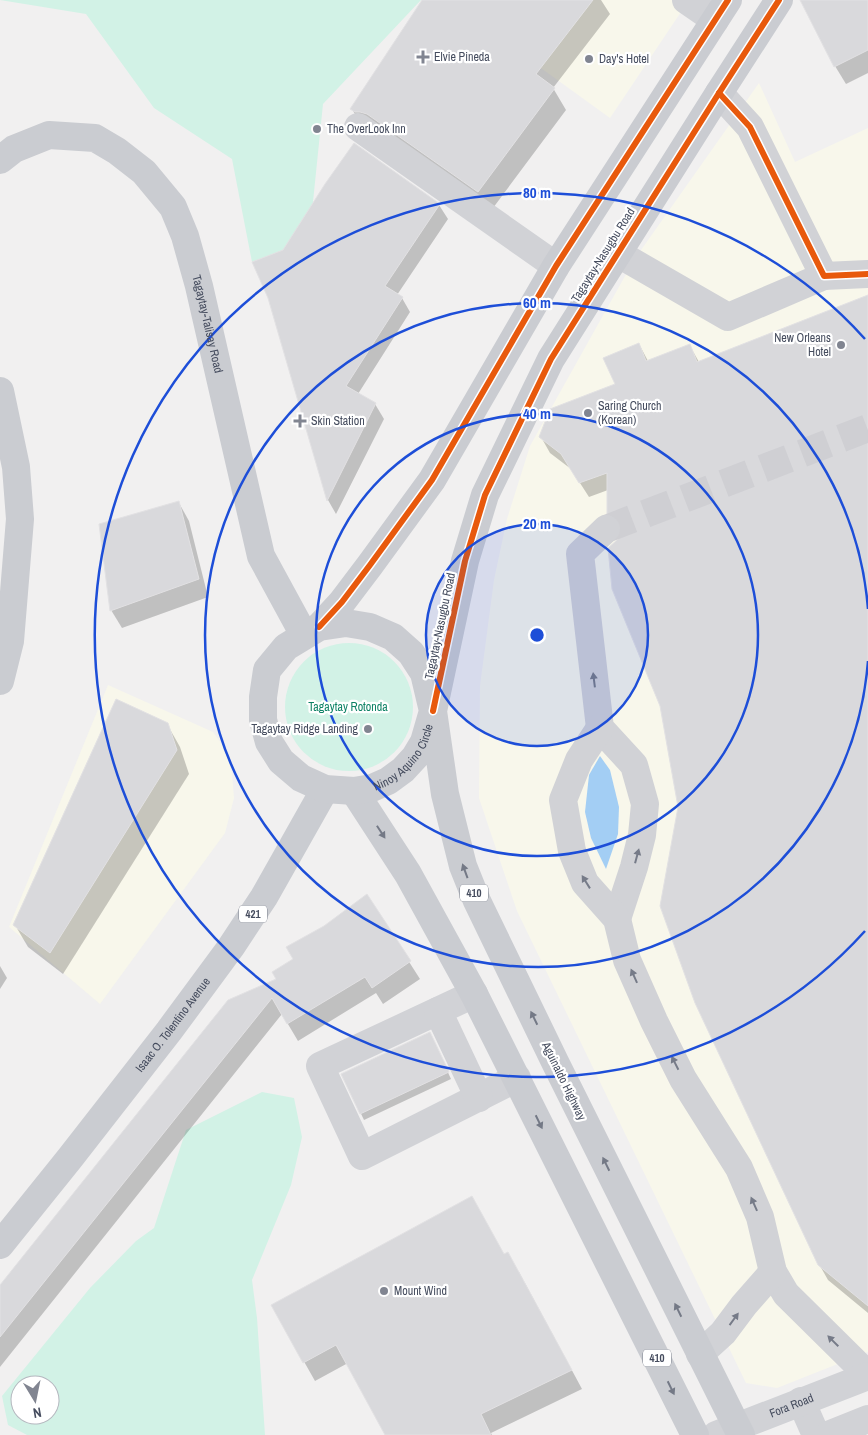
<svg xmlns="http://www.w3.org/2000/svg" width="868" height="1435" font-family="'Archivo Narrow',sans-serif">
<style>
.commercial{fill:#f8f7eb}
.green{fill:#d2f2e6;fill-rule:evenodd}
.water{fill:#a3cef4}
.shadow{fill:#0003}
.building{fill:#d9d9dc;stroke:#e2e1e3}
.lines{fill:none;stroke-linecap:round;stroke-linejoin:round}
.minor-tunnel{stroke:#cfcfd3;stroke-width:28;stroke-dasharray:28 14;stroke-linecap:butt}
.minor{stroke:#d1d2d6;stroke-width:28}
.major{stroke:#caccd1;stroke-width:28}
.cycleway-casing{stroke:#fff;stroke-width:9}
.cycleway{stroke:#e8590c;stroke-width:6}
.oneway{fill:#767b88}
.oneway2{fill:#747986}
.ring{fill:none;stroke:#1d4ed8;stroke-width:2.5}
.poi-dot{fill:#818591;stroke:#fff;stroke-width:2}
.labels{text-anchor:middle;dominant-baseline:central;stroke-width:4.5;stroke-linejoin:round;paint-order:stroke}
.shield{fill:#fff;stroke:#7d828e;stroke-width:1}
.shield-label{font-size:11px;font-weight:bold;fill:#454c5e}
.poi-label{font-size:12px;fill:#454c5e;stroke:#fff;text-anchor:start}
.street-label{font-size:12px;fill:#454c5e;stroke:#fff}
.park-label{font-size:12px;fill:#0e8265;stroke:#fff}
.centre{fill:#1d4ed8;stroke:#fff;stroke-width:2.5}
.ring-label{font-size:15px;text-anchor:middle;font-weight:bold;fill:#1d4ed8;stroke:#fff;stroke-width:4.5;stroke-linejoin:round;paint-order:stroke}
</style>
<rect width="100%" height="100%" fill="#f1f0f0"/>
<g class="commercial">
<path d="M447 0H689L610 118Z"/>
<path d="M759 83 795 162 868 128V1352L777 1388 746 1383 517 911 479 798 480 686 494 580 507 519 530 446 634 260Z"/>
<path d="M108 685 213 732 227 751 232 774 234 798 225 833 100 1004 9 927Z"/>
</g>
<g class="green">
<path d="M0 0H421L323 104 309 241 252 262 232 159 154 108 86 14Z"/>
<circle cx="349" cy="707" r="64"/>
<path d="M262 1092 294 1098 302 1137 291 1185 252 1280 257 1318 265 1435H27L8 1425 2 1396 90 1288 136 1241 154 1228 186 1130ZM20 1385H50V1415H20Z"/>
</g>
<path class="water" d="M600 756 610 770 619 807 618 834 606 869 591 838 585 812 589 775Z"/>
<g class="shadow">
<path d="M424 0H601L610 14 553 88 566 110 490 212 364 130 352 109Z"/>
<path d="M813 0H868V73L846 84 835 66Z"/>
<path d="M439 205 448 219 397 295 402 298 410 312 358 394 375 404 384 419 336 514 328 500 269 298Z"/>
<path d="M868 296V1313L828 1280 819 1264 680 807 661 706 622 534V530L617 529 608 514V490L589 497 571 469 550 453 541 437 617 385 639 344 648 361 690 346 699 362Z"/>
<path d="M179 503 189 521 208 597 122 628 111 610Z"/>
<path d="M167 724 180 747 189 774 63 974 28 947 15 925Z"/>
<path d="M367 896 420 979 383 1004 376 993 298 1041 282 1014 0 1367V1287L324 927Z"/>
<path d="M0 966 7 978 0 989Z"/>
<path d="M433 1040 451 1079 364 1120 342 1074Z"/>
<path d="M504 1256 519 1272 582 1389 491 1433 492 1435H387L348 1363 315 1381 272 1305Z"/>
</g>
<g class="building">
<path d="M422 0H593L536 74 555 88 478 192 367 114 360 112H355L350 109Z"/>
<path d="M800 0H868V50L834 67Z"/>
<path d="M354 143 440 204 385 286 403 297 346 386 376 403 327 501 268 298 252 262 283 250 325 184Z"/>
<path d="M868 295V1306L818 1265 695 1003 660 906 678 807 660 706 612 589 608 548 617 540 621 534V526L617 518 611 514H607V473L579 483 561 454 539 437 550 409 615 384 603 358 639 343 646 361 690 344 697 362Z"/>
<path d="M179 501 199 579 110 611 99 524Z"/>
<path d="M116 699 168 723 177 750 50 953 13 925Z"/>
<path d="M367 894 411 961 372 988 365 977 287 1024 272 998 0 1337V1285L228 1000 276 979 272 972 293 959 286 947 324 926Z"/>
<path d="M430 1032 449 1072 360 1114 341 1074Z"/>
<path d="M472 1196 504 1254 508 1252 572 1370 481 1414 491 1435H385L336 1345 303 1363 271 1305Z"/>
</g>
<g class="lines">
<path class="minor-tunnel" d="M606 529 868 428"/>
<g class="minor">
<path d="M686 0 715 20"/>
<path d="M719 93 750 127 824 276 868 274"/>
<path d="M358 127 556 266"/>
<path d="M617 253 728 317 824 276"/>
<path d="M606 529 580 554 600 728 634 765 645 804 642 835 634 867 617 919"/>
<path d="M600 728 579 760 563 800 572 851 585 883 617 919 627 960 654 1021 683 1079 739 1168 760 1217 773 1272 786 1294 868 1375"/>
<path d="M474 994 320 1066 362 1156 517 1078"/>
<path d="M438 1011 479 1098"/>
<path d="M700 1354 723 1333 744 1305 773 1272"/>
<path d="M801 1401 816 1435"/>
<path id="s1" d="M716 1435 868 1376"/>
<path d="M828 1435 868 1419"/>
</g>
<g class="major">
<path id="s2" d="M0 160 14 149 49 135 95 138 117 151 144 172 173 207 185 236 199 286 261 556 304 635"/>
<path d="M0 391 16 467 20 519 10 641 0 681"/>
<path d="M319 627 342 602 370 565 432 480 556 266 728 0"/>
<path d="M354 791 408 874 474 994 695 1435"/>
<path id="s3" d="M0 1245 70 1158 169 1031 231 947 264 897 325 789"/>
<path id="s4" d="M741 1435 555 1062 477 901 463 866 445 794 433 711 424 673 411 653 393 637 370 627 346 623 319 627 286 647 267 670 263 697V720L269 742 281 761 301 778 325 789 354 791 372 788 388 781 403 770 415 757 424 742 433 711 465 561 485 495 551 359 719 93 779 0"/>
</g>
<defs>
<g id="cycleway">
<path d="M719 93 750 127 824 276 868 274"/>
<path d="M319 627 342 602 370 565 432 480 556 266 728 0"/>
<path d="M433 711 465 561 485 495 551 359 719 93 779 0"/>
</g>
</defs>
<use href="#cycleway" class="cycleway-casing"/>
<use href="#cycleway" class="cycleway"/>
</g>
<defs><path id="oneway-solid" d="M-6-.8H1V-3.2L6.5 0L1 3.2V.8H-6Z" transform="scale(1.25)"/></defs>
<g class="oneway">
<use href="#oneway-solid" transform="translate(594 680) rotate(-97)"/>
<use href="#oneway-solid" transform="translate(637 856) rotate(-75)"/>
<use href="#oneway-solid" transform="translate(586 882) rotate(-122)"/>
<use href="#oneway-solid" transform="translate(634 976) rotate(-114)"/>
<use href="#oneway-solid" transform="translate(675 1063) rotate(-117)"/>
<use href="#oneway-solid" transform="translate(754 1204) rotate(-114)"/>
<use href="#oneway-solid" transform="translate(734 1319) rotate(-54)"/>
<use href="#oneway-solid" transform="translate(833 1341) rotate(-135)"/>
</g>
<g class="oneway2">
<use href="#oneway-solid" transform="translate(381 832) rotate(57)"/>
<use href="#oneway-solid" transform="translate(465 871) rotate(-110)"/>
<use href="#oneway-solid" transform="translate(534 1018) rotate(-116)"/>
<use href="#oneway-solid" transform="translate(539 1122) rotate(64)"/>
<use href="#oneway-solid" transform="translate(606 1164) rotate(-116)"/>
<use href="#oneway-solid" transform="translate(678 1310) rotate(-116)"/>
<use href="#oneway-solid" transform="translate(671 1388) rotate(64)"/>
</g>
<circle cx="537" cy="635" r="111" fill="#1d4ed8" fill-opacity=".12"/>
<g class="ring">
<circle cx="537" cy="635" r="111"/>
<circle cx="537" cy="635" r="221"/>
<path d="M868 661A332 332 0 1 1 868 609"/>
<path d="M865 931A442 442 0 1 1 865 339"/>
</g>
<g class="poi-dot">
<path d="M420.5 49.5h5v5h5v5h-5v5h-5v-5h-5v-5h5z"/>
<circle cx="589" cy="59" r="5"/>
<circle cx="317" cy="129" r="5"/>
<circle cx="841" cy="345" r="5"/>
<circle cx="588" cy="413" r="5"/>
<path d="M297.5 413.5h5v5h5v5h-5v5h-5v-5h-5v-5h5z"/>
<circle cx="368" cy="729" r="5"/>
<circle cx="384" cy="1291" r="5"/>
</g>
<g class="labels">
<g class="shield">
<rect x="460" y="884.5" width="28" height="17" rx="4"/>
<rect x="239" y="905.5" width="28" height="17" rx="4"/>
<rect x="643" y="1349.5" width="28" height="17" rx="4"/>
</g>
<g class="shield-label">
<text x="474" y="893">410</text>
<text x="253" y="914">421</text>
<text x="657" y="1358">410</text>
</g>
<g class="poi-label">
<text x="434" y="57">Elvie Pineda</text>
<text x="599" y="59">Day's Hotel</text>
<text x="327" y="129">The OverLook Inn</text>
<text x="831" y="338" text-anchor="end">New Orleans<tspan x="831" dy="14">Hotel</tspan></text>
<text x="598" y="406">Saring Church<tspan x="598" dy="14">(Korean)</tspan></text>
<text x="311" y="421">Skin Station</text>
<text x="358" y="729" text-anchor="end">Tagaytay Ridge Landing</text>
<text x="394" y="1291">Mount Wind</text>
</g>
<g class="street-label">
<text transform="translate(603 255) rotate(-58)">Tagaytay-Nasugbu Road</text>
<text stroke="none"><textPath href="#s2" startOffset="329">Tagaytay-Talisay Road</textPath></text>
<text transform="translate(440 626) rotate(-78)">Tagaytay-Nasugbu Road</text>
<text stroke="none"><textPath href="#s4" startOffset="1265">Ninoy Aquino Circle</textPath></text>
<text stroke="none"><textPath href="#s3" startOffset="280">Isaac O. Tolentino Avenue</textPath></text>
<text transform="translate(564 1081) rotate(64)">Aguinaldo Highway</text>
<text stroke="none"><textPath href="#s1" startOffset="81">Fora Road</textPath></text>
</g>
<g class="park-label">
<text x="348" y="707">Tagaytay Rotonda</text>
</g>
</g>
<circle cx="537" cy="635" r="8" class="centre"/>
<g class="ring-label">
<text x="537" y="198">80 m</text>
<text x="537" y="308">60 m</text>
<text x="537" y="419">40 m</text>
<text x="537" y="529">20 m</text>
</g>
<g transform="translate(35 1400) rotate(170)"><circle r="24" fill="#ffffff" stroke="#b5b7bf"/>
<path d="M0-4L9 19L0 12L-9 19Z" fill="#818591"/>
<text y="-8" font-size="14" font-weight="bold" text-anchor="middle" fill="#454c5e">N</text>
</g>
</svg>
